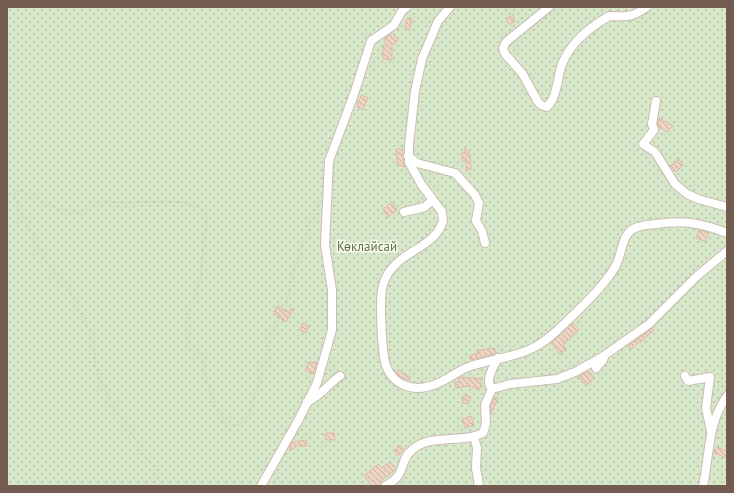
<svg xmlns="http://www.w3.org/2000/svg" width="734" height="493" font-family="'PT Sans',sans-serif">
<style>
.garden{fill:url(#garden-dots)}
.building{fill:url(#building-back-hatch);stroke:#dfbaa5}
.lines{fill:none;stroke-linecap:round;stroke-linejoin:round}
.minor-casing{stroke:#ccbcb0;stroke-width:10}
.path{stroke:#d3b7a6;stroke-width:1;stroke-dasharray:1 3;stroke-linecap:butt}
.minor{stroke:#fff;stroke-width:8}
.labels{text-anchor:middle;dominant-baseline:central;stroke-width:3;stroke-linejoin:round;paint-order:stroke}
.park-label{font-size:13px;fill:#567848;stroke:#fef8f0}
</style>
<defs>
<pattern id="garden-dots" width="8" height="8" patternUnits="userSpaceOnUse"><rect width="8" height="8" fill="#d6e8c9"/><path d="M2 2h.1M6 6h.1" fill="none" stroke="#b2bfa6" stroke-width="1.8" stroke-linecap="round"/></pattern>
<pattern id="building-back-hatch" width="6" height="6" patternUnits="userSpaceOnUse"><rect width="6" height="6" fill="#eed4c3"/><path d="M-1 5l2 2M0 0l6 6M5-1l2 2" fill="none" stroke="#c5afa1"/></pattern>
</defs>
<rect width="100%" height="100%" fill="#fbf4e9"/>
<rect class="garden" x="7" y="7" width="720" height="479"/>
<g class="building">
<path d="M513 15 514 22 510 25 506 19Z"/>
<path d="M407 18 412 19 410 30 405 29Z"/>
<path d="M392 33 398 39 395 44H392V60L383 59V46H387L384 39Z"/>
<path d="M361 95 368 98 363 110 357 107Z"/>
<path d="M659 118 673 126 667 132 658 126Z"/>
<path d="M465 147 470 155 471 169 466 170V160L463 161 461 154 465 151Z"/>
<path d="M396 149H402L405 167 398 165Z"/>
<path d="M679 159 683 165 676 172 671 166Z"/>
<path d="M392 202 397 210 388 217 383 209Z"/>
<path d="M699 230 709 233 705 241 696 238Z"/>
<path d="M278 306 287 312 294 308 286 322 273 313Z"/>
<path d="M303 323 309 326 306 333 300 330Z"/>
<path d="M573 323 579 330 563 345 566 349 560 354 551 343Z"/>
<path d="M652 328 654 330 640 343 639 342 631 350 628 346Z"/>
<path d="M494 348 497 353 471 360 470 355 478 354 477 351Z"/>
<path d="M309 362 317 363 313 374 305 370Z"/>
<path d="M397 370 409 376V381L399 376 396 372Z"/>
<path d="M588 371 594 378 586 385 578 377Z"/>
<path d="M461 377 482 379 480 389 467 386 456 388 455 383 460 382 458 378Z"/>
<path d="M464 395 471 397 468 404 462 403Z"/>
<path d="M495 397 498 398 491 414V405Z"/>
<path d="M471 416 474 425 465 428 462 419Z"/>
<path d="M326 433H334L335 440H326L324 435Z"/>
<path d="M306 440 307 446H295V448L290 450 289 447 292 442Z"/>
<path d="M399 445 404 449 398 456 394 452Z"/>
<path d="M717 447 727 451V458L714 453Z"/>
<path d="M390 462 396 469 380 482V486H372L364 476 378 464 382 468Z"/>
</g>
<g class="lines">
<defs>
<g id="minor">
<path d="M450 7 438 21 422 59 415 91 409 145V162L421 184 442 212 443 221C434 251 393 250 383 285 379 298 382 343 384 357 388 384 412 394 436 384 448 380 458 370 471 366 489 360 508 358 526 351 542 345 555 333 567 321 582 307 606 283 615 267 622 256 621 236 633 229 640 225 648 225 656 224 684 220 701 223 727 233"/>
<path d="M549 7 506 42 503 48 505 54 522 73 538 102 541 105 547 107C558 96 557 78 562 64 571 42 589 28 609 16 628 16 629 19 647 7"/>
<path d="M656 101 652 124 654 130 643 144 655 152 675 184 687 194 698 199 727 207"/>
<path d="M408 156 417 163 455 173 475 195 479 203 476 221 482 231 485 243"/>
<path d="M404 212 425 207 432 200"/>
<path d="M596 368 603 360 604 357"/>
<path d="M685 376 688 381 710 377 706 408 711 431"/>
<path d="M492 389C484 380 494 366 498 358"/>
<path d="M307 402C321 396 328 384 340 376"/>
<path d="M474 437 477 448 476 468 479 486"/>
<path d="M261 486 299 419 317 383 332 330V290L325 245 329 161 354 94 371 41 394 25 402 11 407 7"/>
<path d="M385 486C408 475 398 461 412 450 431 433 461 444 483 433L486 424 485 405 492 389 510 384 557 379 575 372 602 357 649 324 696 277 727 251"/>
<path d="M703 486C710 454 707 424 727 396"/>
</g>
</defs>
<use href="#minor" class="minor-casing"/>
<path class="path" d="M154 486V467L143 454 140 446 112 405 96 368 94 343 91 335 68 288 46 262 16 203 14 195 17 191H22C40 200 56 211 76 212 91 212 92 203 103 201 110 201 115 203 121 203 144 203 191 195 207 214L200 280 186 321 185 329 189 342 202 357 206 380 216 407 226 425C240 425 244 425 250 412L273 331 286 306 289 289 305 237 320 200"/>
<use href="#minor" class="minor"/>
</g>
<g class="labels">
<g class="park-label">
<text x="367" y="246">Көклайсай</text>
</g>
</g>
<rect width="734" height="493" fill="none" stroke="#735b4f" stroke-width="16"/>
</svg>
